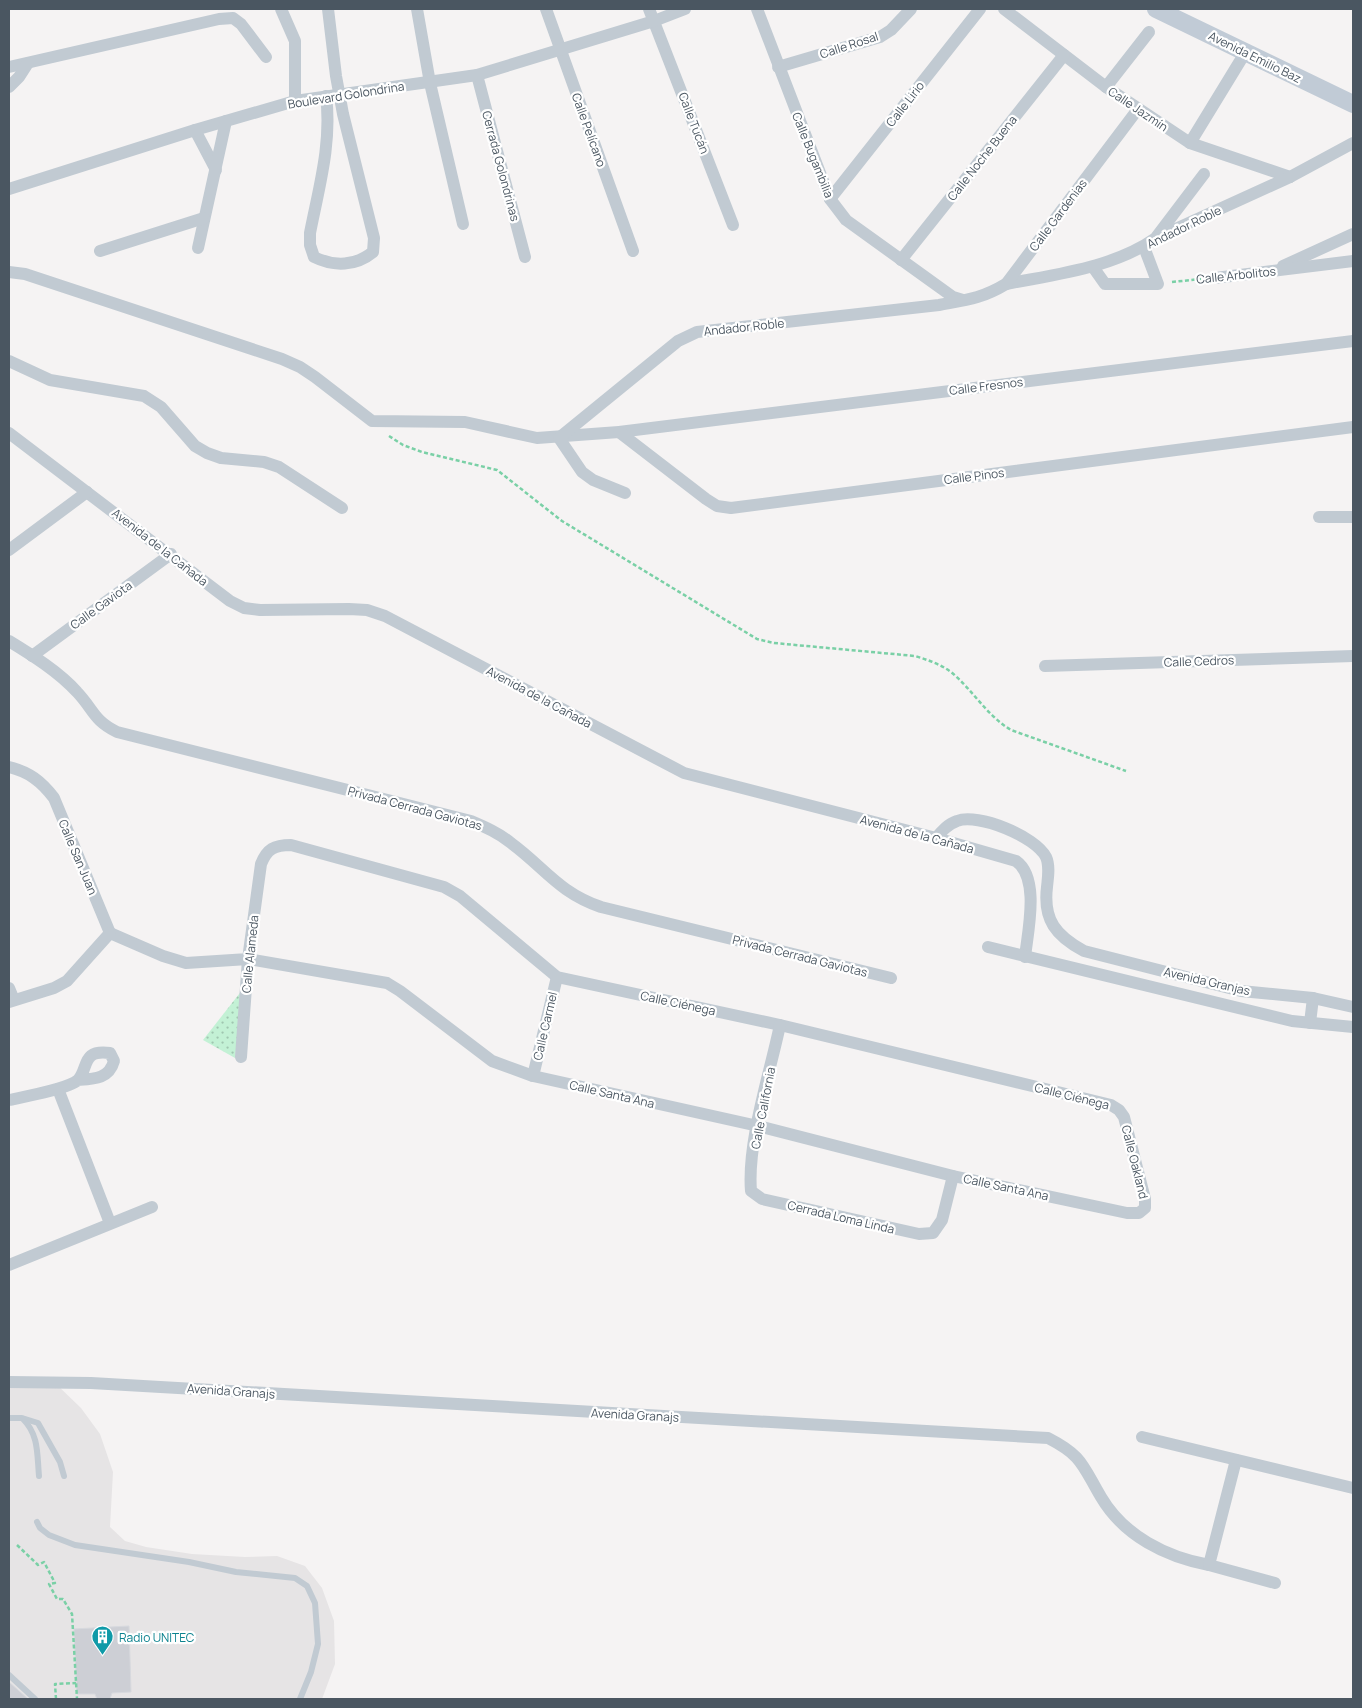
<svg xmlns="http://www.w3.org/2000/svg" width="1362" height="1708" font-family="Manrope,sans-serif">
<style>
.education{fill:#e6e4e5}
.park{fill:url(#park-dots)}
.building{fill:#cdcfd5;stroke:#d7d9de}
.lines{fill:none;stroke-linecap:round;stroke-linejoin:round}
.path{stroke:#7ad0a6;stroke-width:2.5;stroke-dasharray:4 2.5;stroke-linecap:butt}
.lane{stroke:#c1cad2;stroke-width:6}
.street{stroke:#c1cad2;stroke-width:12}
.secondary{stroke:#c1cbd6;stroke-width:18}
.labels{text-anchor:middle;dominant-baseline:central;stroke-width:4.5;stroke-linejoin:round;paint-order:stroke}
.street-label{font-size:12px;fill:#4a5661;stroke:#fff}
.culture-label{font-size:12px;fill:#0d838f;stroke:#fff;text-anchor:start}
</style>
<defs>
<pattern id="park-dots" width="8" height="8" patternUnits="userSpaceOnUse" patternTransform="scale(1.25)"><rect width="8" height="8" fill="#c3f1d5"/><path d="M2 2h.1M6 6h.1" fill="none" stroke="#a0c6b0" stroke-width="1.8" stroke-linecap="round"/></pattern>
</defs>
<rect width="100%" height="100%" fill="#f5f3f3"/>
<path class="education" d="M9 1381 54 1382 81 1408 100 1434 113 1472 110 1527 125 1541 146 1547 192 1554 245 1557 277 1556 305 1566 322 1588 334 1621 335 1664 322 1699H9Z"/>
<path class="park" d="M243 989 235 1058 203 1040Z"/>
<g class="building">
<path d="M129 1626 131 1692 112 1693 110 1699H97L95 1694H77L74 1629Z"/>
<path d="M9 1682 28 1699H9Z"/>
</g>
<g class="lines">
<g class="path">
<path d="M1172 282 1201 279"/>
<path d="M389 436 403 445 422 452 497 470 562 521 757 639 774 643 915 656C928 660 940 664 951 672 973 690 986 715 1011 730L1126 771"/>
<path d="M17 1545 38 1565 44 1562 55 1583 49 1584 57 1599H63L72 1614 77 1699"/>
<path d="M56 1699 55 1684 76 1683"/>
</g>
<g class="lane">
<path d="M9 1418H22L38 1423 60 1462 64 1476"/>
<path d="M23 1419C39 1435 37 1454 39 1476"/>
<path d="M37 1522 40 1528 49 1535 75 1545 189 1562 236 1572 295 1578 307 1586 315 1603 318 1644 311 1672 300 1699"/>
<path d="M9 1675 35 1699"/>
</g>
<g class="street">
<path d="M281 9 295 41V101"/>
<path d="M417 9 430 83 463 224"/>
<path d="M546 9 633 251"/>
<path d="M649 9 733 225"/>
<path d="M757 9 830 199 846 220 953 297 963 300"/>
<path d="M1004 9 1106 87 1190 143 1290 177"/>
<path d="M9 67 219 19 233 18 241 24 266 57"/>
<path d="M778 67 880 37 891 30 911 9"/>
<path d="M477 75 525 257"/>
<path d="M9 87 19 77 28 63"/>
<path d="M1106 87 1149 32"/>
<path d="M326 96C332 143 319 187 310 233V245L314 257C334 267 356 266 373 252L374 238 343 114 336 76 328 9"/>
<path d="M195 130 216 170"/>
<path d="M1190 143 1245 53"/>
<path d="M9 189 195 130 295 101 477 75 654 21 685 9"/>
<path d="M830 199 980 9"/>
<path d="M1157 236 1204 174"/>
<path d="M198 248 226 121"/>
<path d="M100 251 204 218"/>
<path d="M901 260 1064 55"/>
<path d="M1283 266 1353 234"/>
<path d="M1093 267 1105 284H1158L1144 247"/>
<path d="M9 272 25 274 282 359 300 367 315 377 372 421 465 422 537 438 619 432 1353 341"/>
<path d="M1215 278 1353 261"/>
<path d="M1006 284C1057 274 1113 268 1156 238L1290 177 1353 143"/>
<path d="M9 361 50 380 144 396 161 407 195 446 207 453 221 458 264 462 279 467 342 508"/>
<path d="M619 432 706 499 717 506 731 508 1353 427"/>
<path d="M9 433 230 601 244 608 260 610 349 609 367 610 385 616 684 773 936 838 1016 861C1040 878 1028 930 1025 957"/>
<path d="M625 493 593 480 582 472 559 438 678 341 697 332 939 305C966 300 981 299 1006 284L1138 109"/>
<path d="M1319 517H1353"/>
<path d="M9 550 87 492"/>
<path d="M9 641C32 655 59 672 77 692 94 710 93 720 117 732L471 821C485 827 499 833 511 843 545 868 558 892 601 907L891 978"/>
<path d="M32 656 171 554"/>
<path d="M1045 666 1353 656"/>
<path d="M9 767C29 772 41 781 54 798L110 933"/>
<path d="M936 838C942 831 948 824 957 821 978 813 1035 836 1046 857 1050 866 1048 877 1047 887 1043 920 1056 936 1084 951L1241 991 1313 998 1353 1007"/>
<path d="M110 933 163 956 186 963 248 959 387 983 400 991 492 1061 533 1076 758 1126 953 1176 1127 1213H1139L1145 1208V1199L1124 1117 1119 1110 1111 1105 780 1025 557 977 460 896 444 887 291 845C274 845 267 849 261 864L248 959 241 1057"/>
<path d="M988 947 1292 1021 1353 1027"/>
<path d="M9 988 14 1000"/>
<path d="M9 1002 54 988 67 981 110 933"/>
<path d="M1310 1023 1313 998"/>
<path d="M780 1025C770 1073 747 1142 751 1191L762 1199 919 1234 933 1233 942 1220 953 1176"/>
<path d="M533 1076 557 977"/>
<path d="M58 1089 110 1223"/>
<path d="M9 1100C23 1097 68 1089 78 1080 89 1068 81 1049 110 1053L114 1061C109 1079 94 1079 78 1080"/>
<path d="M9 1265 152 1207"/>
<path d="M9 1382 91 1383 1048 1438C1083 1456 1082 1465 1101 1497 1124 1536 1166 1557 1209 1565"/>
<path d="M1142 1437 1353 1488"/>
<path d="M1236 1460 1209 1565 1275 1583"/>
</g>
<path class="secondary" d="M1156 9 1353 104"/>
</g>
<defs>
<symbol id="building-pin" viewBox="-11 -11 22 30"><path d="M0 17L-7.5 6A9.5 9.5 0 1 1 7.5 6Z" fill="#0f9aa8" stroke="#fff"/><path d="M-4-6H4V6H1V3H-1V6H-4ZM-2.5-4.3h1.7v1.8h-1.7ZM.8-4.3h1.7v1.8H.8ZM-2.5-1h1.7V.8h-1.7ZM.8-1h1.7V.8H.8Z" fill="#fff"/></symbol>
</defs>
<g fill-rule="evenodd">
<use href="#building-pin" x="90" y="1624" width="25" height="34"/>
</g>
<g class="labels">
<g class="street-label">
<text transform="translate(849 45) rotate(-18)">Calle Rosal</text>
<text transform="translate(1255 57) rotate(26)">Avenida Emilio Baz</text>
<text transform="translate(346 95) rotate(-9)">Boulevard Golondrina</text>
<text transform="translate(905 104) rotate(-52)">Calle Lirio</text>
<text transform="translate(1138 109) rotate(34)">Calle Jazmín</text>
<text transform="translate(694 123) rotate(69)">Calle Tucán</text>
<text transform="translate(589 130) rotate(70)">Calle Pelícano</text>
<text transform="translate(813 155) rotate(68)">Calle Bugambilia</text>
<text transform="translate(982 158) rotate(-52)">Calle Noche Buena</text>
<text transform="translate(501 166) rotate(75)">Cerrada Golondrinas</text>
<text transform="translate(1058 215) rotate(-53)">Calle Gardenias</text>
<text transform="translate(1184 227) rotate(-26)">Andador Roble</text>
<text transform="translate(1236 275) rotate(-6)">Calle Arbolitos</text>
<text transform="translate(744 327) rotate(-6)">Andador Roble</text>
<text transform="translate(986 386) rotate(-7)">Calle Fresnos</text>
<text transform="translate(974 476) rotate(-7)">Calle Pinos</text>
<text transform="translate(160 547) rotate(38)">Avenida de la Cañada</text>
<text transform="translate(101 605) rotate(-36)">Calle Gaviota</text>
<text transform="translate(1199 661) rotate(-2)">Calle Cedros</text>
<text transform="translate(539 697) rotate(28)">Avenida de la Cañada</text>
<text transform="translate(415 808) rotate(15)">Privada Cerrada Gaviotas</text>
<text transform="translate(917 834) rotate(15)">Avenida de la Cañada</text>
<text transform="translate(78 857) rotate(67)">Calle San Juan</text>
<text transform="translate(250 954) rotate(-84)">Calle Alameda</text>
<text transform="translate(800 956) rotate(14)">Privada Cerrada Gaviotas</text>
<text transform="translate(1207 981) rotate(13)">Avenida Granjas</text>
<text transform="translate(678 1003) rotate(12)">Calle Ciénega</text>
<text transform="translate(545 1026) rotate(-77)">Calle Carmel</text>
<text transform="translate(612 1094) rotate(13)">Calle Santa Ana</text>
<text transform="translate(1072 1096) rotate(14)">Calle Ciénega</text>
<text transform="translate(763 1108) rotate(-79)">Calle California</text>
<text transform="translate(1135 1162) rotate(76)">Calle Oakland</text>
<text transform="translate(1006 1187) rotate(12)">Calle Santa Ana</text>
<text transform="translate(841 1217) rotate(13)">Cerrada Loma Linda</text>
<text transform="translate(231 1391) rotate(4)">Avenida Granajs</text>
<text transform="translate(635 1415) rotate(3)">Avenida Granajs</text>
</g>
<g class="culture-label">
<text x="119" y="1637">Radio UNITEC</text>
</g>
</g>
<rect width="1362" height="1708" fill="none" stroke="#4a5661" stroke-width="20"/>
</svg>
